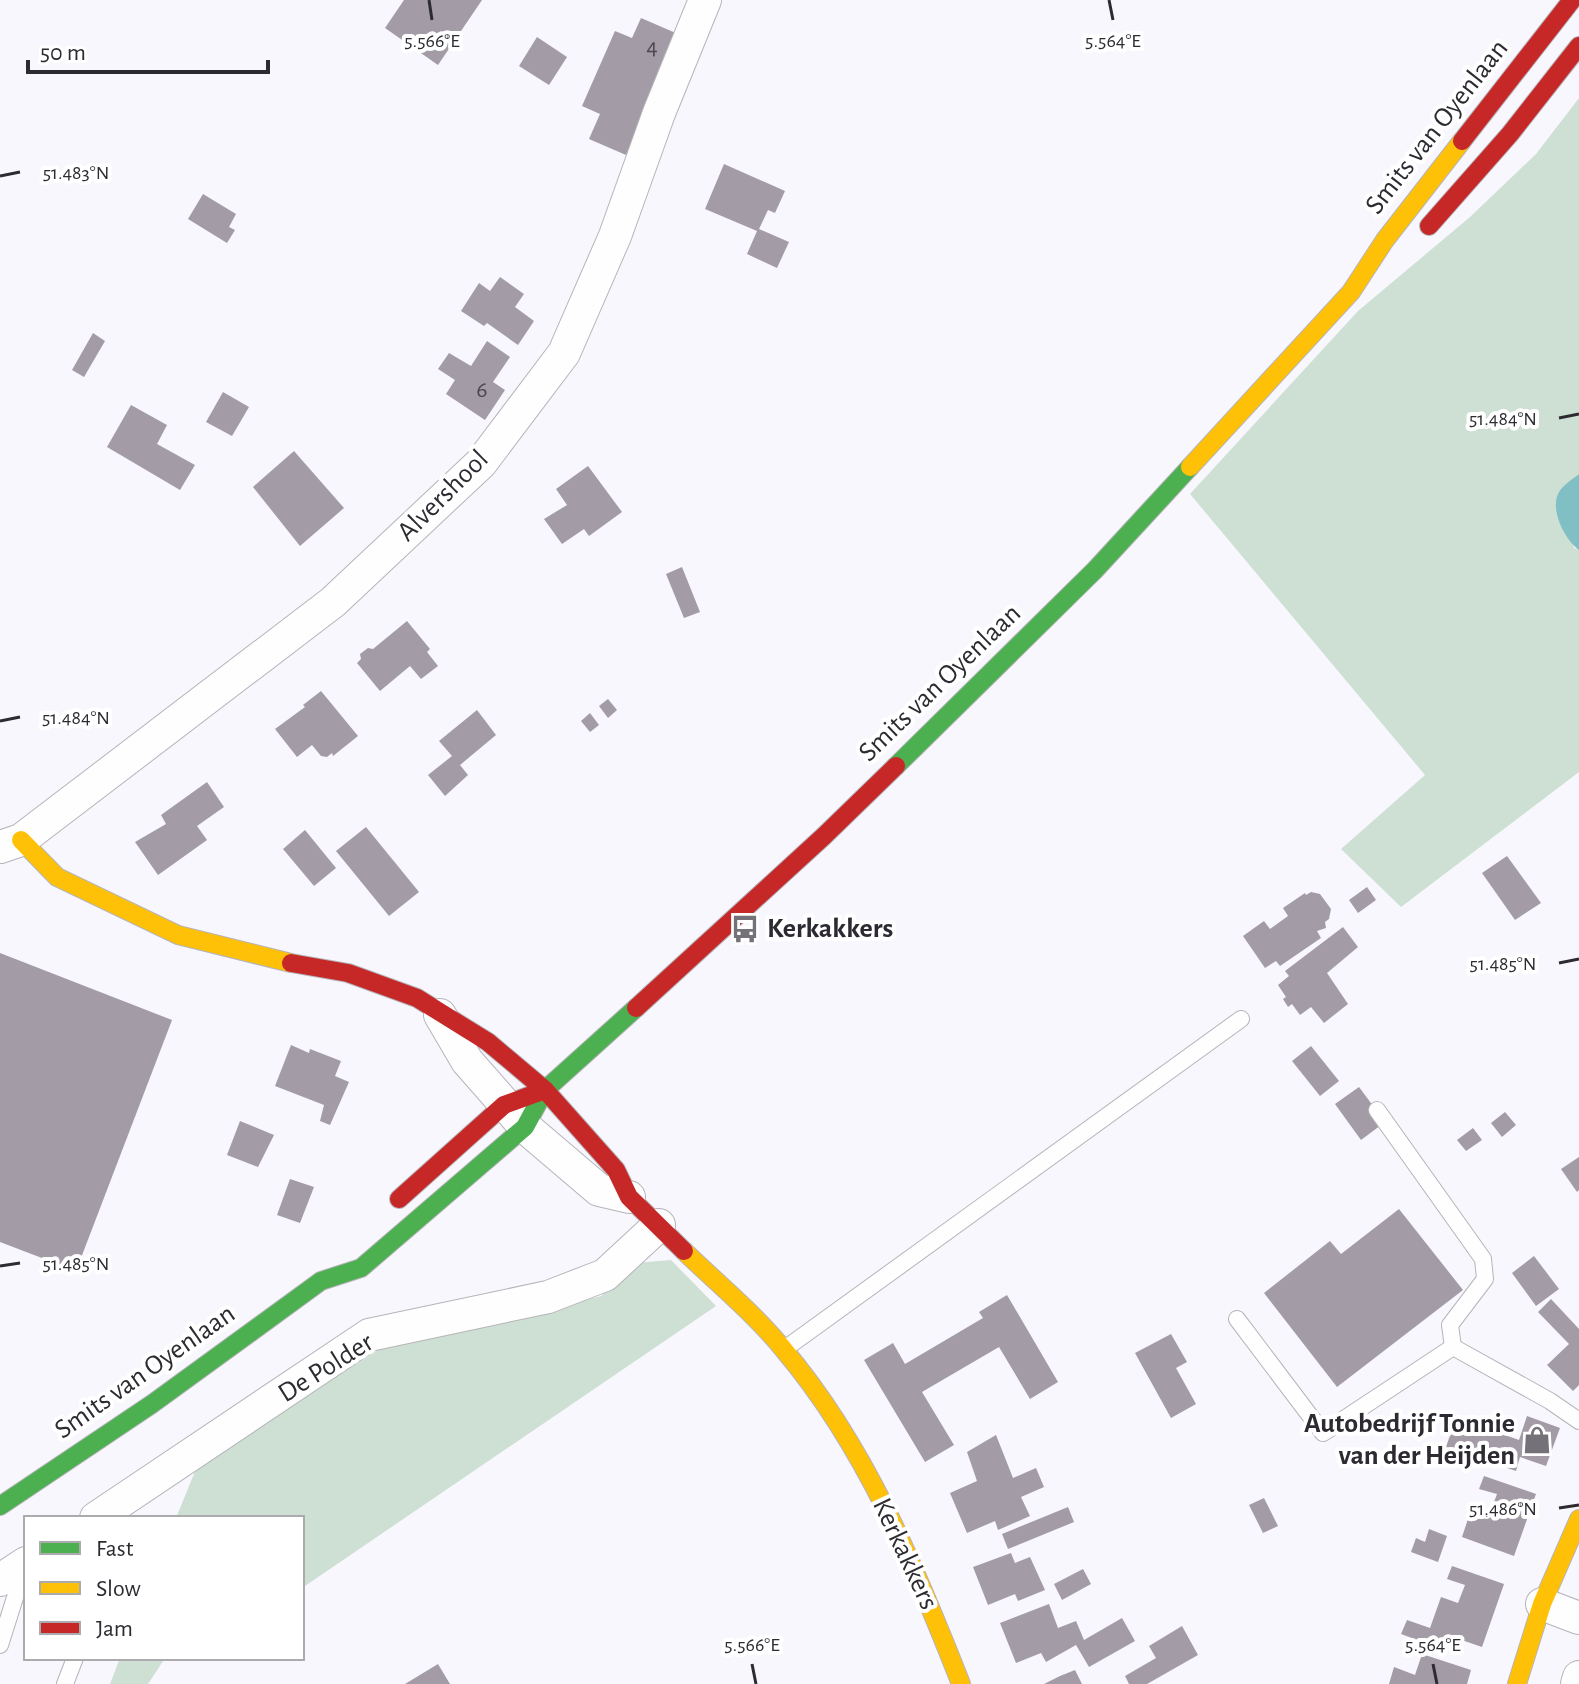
<svg xmlns="http://www.w3.org/2000/svg" width="1579" height="1684" font-family="'Alegreya Sans',sans-serif">
<style>
.green{fill:#cde0d3}
.water{fill:#80bfc3}
.building{fill:#a39ba6}
.lines{fill:none;stroke-linecap:round;stroke-linejoin:round}
.lane-casing{stroke:#b5b4b9;stroke-width:18}
.street-casing{stroke:#b5b4b9;stroke-width:34}
.fast-casing{stroke:#b5b4b9;stroke-width:20}
.slow-casing{stroke:#b5b4b9;stroke-width:20}
.jam-casing{stroke:#b5b4b9;stroke-width:20}
.lane{stroke:#fefeff;stroke-width:16}
.street{stroke:#fefeff;stroke-width:32}
.fast{stroke:#4caf50;stroke-width:18}
.slow{stroke:#ffc107;stroke-width:18}
.jam{stroke:#c62828;stroke-width:18}
.ticks{fill:none;stroke:#2d2b31;stroke-width:3}
.labels{text-anchor:middle;dominant-baseline:central;stroke-width:8;stroke-linejoin:round;paint-order:stroke}
.number-label{font-size:24px;fill:#4a474e}
.street-label{font-size:28px;fill:#2d2b31;stroke:#fff}
.poi-label{font-size:28px;font-weight:bold;fill:#2d2b31;stroke:#fff;text-anchor:start}
.ticks-label{font-size:20px;text-anchor:middle;fill:#2d2b31;stroke:#fff;stroke-width:8;stroke-linejoin:round;paint-order:stroke}
</style>
<rect width="100%" height="100%" fill="#f8f7fd"/>
<g class="green">
<path d="M1579 98V474L1560 492 1574 548 1579 550V772L1401 907 1341 849 1425 775 1190 494 1358 311 1470 217 1536 154Z"/>
<path d="M671 1260 716 1306 302 1588V1518H176L198 1464 378 1350 601 1296 635 1263Z"/>
<path d="M120 1658H165L148 1684H110Z"/>
</g>
<path class="water" d="M1579 474V550C1565 540 1549 509 1559 492 1563 485 1573 479 1579 474Z"/>
<g class="building">
<path d="M404 0H482L438 65 385 28Z"/>
<path d="M641 18 678 34 626 155 589 139 600 114 582 106 615 31 632 38Z"/>
<path d="M537 37 567 57 549 85 519 66Z"/>
<path d="M724 164 785 191 775 213 768 210 759 229 789 242 777 268 747 254 757 231 705 209Z"/>
<path d="M203 194 236 214 229 227 235 230 227 243 188 219Z"/>
<path d="M500 277 524 294 515 307 534 321 518 345 487 323 484 326 461 311 479 283 490 291Z"/>
<path d="M93 333 105 341 84 377 72 370Z"/>
<path d="M487 341 510 357 493 382 505 390 485 420 446 394 455 380 438 369 449 353 471 366Z"/>
<path d="M223 392 249 407 232 436 206 422Z"/>
<path d="M131 405 167 425 157 444 195 465 180 490 107 447Z"/>
<path d="M294 451 344 508 300 546 253 487Z"/>
<path d="M588 466 622 512 589 536 584 529 562 544 544 519 567 505 556 489Z"/>
<path d="M682 567 700 612 684 618 666 574Z"/>
<path d="M407 621 430 649 427 652 438 666 421 679 410 666 380 691 357 663 361 659 360 654 368 648 373 649Z"/>
<path d="M321 691 358 736 333 756 332 753 327 757 321 756 312 745 297 757 275 729 305 707 303 705Z"/>
<path d="M608 699 617 710 608 718 599 706Z"/>
<path d="M477 710 496 735 460 765 468 775 445 796 428 775 452 756 439 741Z"/>
<path d="M590 713 599 725 590 732 581 721Z"/>
<path d="M207 782 224 807 197 826 207 840 158 875 135 842 166 824 161 815Z"/>
<path d="M366 827 419 892 389 916 336 851Z"/>
<path d="M305 830 336 868 314 886 283 849Z"/>
<path d="M1507 856 1541 903 1515 920 1482 873Z"/>
<path d="M1367 887 1376 900 1358 913 1349 900Z"/>
<path d="M1311 892 1320 894 1331 909 1329 919 1325 922 1326 928 1317 931 1321 938 1280 966 1276 961 1265 968 1243 936 1264 921 1270 929 1288 916 1283 908 1305 893 1306 895Z"/>
<path d="M1343 927 1358 947 1327 973 1348 1004 1324 1023 1311 1007 1300 1015 1292 1004 1288 1007 1283 999 1286 997 1278 985 1289 976 1285 971Z"/>
<path d="M0 953 172 1020 76 1271 0 1242Z"/>
<path d="M291 1045 309 1053 310 1049 341 1061 335 1076 349 1082 330 1125 320 1121 324 1105 275 1086Z"/>
<path d="M1311 1046 1339 1081 1320 1096 1292 1061Z"/>
<path d="M1359 1087 1385 1122 1361 1140 1335 1104Z"/>
<path d="M1505 1112 1516 1125 1502 1137 1491 1123Z"/>
<path d="M240 1121 274 1135 258 1167 227 1155Z"/>
<path d="M1473 1128 1482 1140 1466 1151 1457 1140Z"/>
<path d="M1579 1157V1190L1577 1192 1561 1169Z"/>
<path d="M290 1179 314 1187 300 1223 277 1215Z"/>
<path d="M1399 1209 1463 1290 1337 1387 1264 1293 1330 1241 1341 1254Z"/>
<path d="M1534 1256 1559 1289 1536 1306 1512 1273Z"/>
<path d="M1007 1295 1058 1382 1030 1399 999 1347 922 1392 954 1445 925 1462 864 1360 893 1343 905 1364 983 1318 979 1312Z"/>
<path d="M1551 1299 1579 1329V1385L1573 1391 1547 1365 1569 1344 1538 1312Z"/>
<path d="M1171 1334 1187 1362 1176 1368 1196 1404 1171 1418 1135 1353Z"/>
<path d="M1527 1416 1560 1428 1546 1466 1520 1457 1516 1471 1446 1447 1456 1418 1519 1440Z"/>
<path d="M996 1435 1013 1478 1036 1468 1044 1487 1021 1497 1030 1516 998 1530 995 1521 967 1533 950 1493 977 1481 967 1452Z"/>
<path d="M1484 1476 1536 1494 1514 1556 1462 1537 1472 1507 1490 1513 1497 1494 1479 1489Z"/>
<path d="M1264 1498 1278 1526 1263 1533 1249 1505Z"/>
<path d="M1068 1507 1074 1522 1008 1549 1002 1534Z"/>
<path d="M1429 1529 1447 1536 1438 1562 1411 1552 1416 1538 1425 1542Z"/>
<path d="M1011 1553 1015 1563 1030 1557 1045 1590 1018 1601 1015 1594 988 1605 973 1567Z"/>
<path d="M1452 1566 1504 1584 1482 1647 1447 1635 1442 1649 1401 1634 1407 1620 1430 1628 1441 1597 1458 1603 1465 1585 1447 1579Z"/>
<path d="M1083 1569 1091 1584 1062 1600 1054 1584Z"/>
<path d="M1049 1604 1058 1628 1076 1621 1084 1640 1122 1618 1135 1641 1089 1667 1076 1645 1046 1662 1041 1653 1016 1663 1000 1623Z"/>
<path d="M1182 1626 1198 1655 1147 1684H1129L1125 1676 1156 1658 1149 1646Z"/>
<path d="M1422 1654 1471 1670 1467 1684H1389L1394 1667 1415 1675Z"/>
<path d="M438 1664 450 1684H405Z"/>
<path d="M1075 1670 1082 1684H1044L1060 1676Z"/>
</g>
<g class="lines">
<defs>
<g id="lane">
<path d="M1377 1110 1483 1259 1485 1279 1450 1325 1453 1347"/>
<path d="M1237 1319 1323 1433 1453 1347 1550 1401 1579 1421"/>
<path d="M786 1348 1241 1019"/>
<path d="M0 1645 24 1569"/>
<path d="M65 1684 75 1658"/>
</g>
<g id="street">
<path d="M0 847 21 840 333 602 481 463 564 353 615 236 659 113 705 0"/>
<path d="M440 1015 467 1061 525 1127 599 1190 629 1197"/>
<path d="M96 1518 369 1335 548 1297 605 1275 659 1225"/>
<path d="M0 1580 26 1563"/>
<path d="M1542 1604 1579 1618"/>
<path d="M1577 1684 1579 1677"/>
</g>
<g id="fast">
<path d="M896 766 1095 570 1190 467"/>
<path d="M0 1506 152 1404 321 1281 361 1268 525 1127 545 1090 636 1008"/>
</g>
<g id="slow">
<path d="M1190 467 1351 292 1385 240 1462 141"/>
<path d="M21 840 57 877 178 935 291 963"/>
<path d="M684 1251C717 1283 755 1314 784 1350 866 1447 915 1567 961 1684"/>
<path d="M1517 1684 1542 1604 1579 1519"/>
</g>
<g id="jam">
<path d="M1462 141 1572 0"/>
<path d="M1429 226 1510 134 1579 46"/>
<path d="M291 963 348 973 417 998 488 1042 545 1090 616 1170 629 1197 684 1251"/>
<path d="M636 1008 824 836 896 766"/>
<path d="M399 1199 504 1105 545 1090"/>
</g>
</defs>
<use href="#lane" class="lane-casing"/>
<use href="#street" class="street-casing"/>
<use href="#fast" class="fast-casing"/>
<use href="#slow" class="slow-casing"/>
<use href="#jam" class="jam-casing"/>
<use href="#lane" class="lane"/>
<use href="#street" class="street"/>
<use href="#fast" class="fast"/>
<use href="#slow" class="slow"/>
<use href="#jam" class="jam"/>
</g>
<path class="ticks" d="M429 0 432 20M1109 0 1113 20M0 176 20 172M1559 418 1579 414M0 721 20 717M1559 963 1579 959M0 1266 20 1263M1559 1508 1579 1505M752 1664 756 1684M1433 1664 1437 1684"/>
<defs>
<symbol id="bus-bare" viewBox="-9 -9 18 18"><path d="M-5-6H5V4H4V6H2V4H-2V6H-4V4H-5ZM-3.5-4V0h7V-4ZM-3.5 1.2v1.5H-2V1.2ZM2 1.2v1.5H3.5V1.2Z" fill="#747278" stroke="#fff" stroke-width="2.5" paint-order="stroke"/></symbol>
<symbol id="shop-bare" viewBox="-9 -9 18 18"><path d="M-5-2.5h2.3a2.7 3.5 0 0 1 5.4 0H5L5.5 6h-11ZM-1.5-2.5h3a1.5 2.3 0 0 0-3 0Z" fill="#747278" stroke="#fff" stroke-width="2.5" paint-order="stroke"/></symbol>
</defs>
<g fill-rule="evenodd">
<use href="#bus-bare" x="725" y="909" width="40" height="40"/>
<use href="#shop-bare" x="1517" y="1420" width="40" height="40"/>
</g>
<g class="labels">
<g class="number-label">
<text x="652" y="47">4</text>
<text x="482" y="390">6</text>
</g>
<g class="street-label">
<text transform="translate(1437 127) rotate(-52)">Smits van Oyenlaan</text>
<text transform="translate(443 496) rotate(-45)">Alvershool</text>
<text transform="translate(940 683) rotate(-44)">Smits van Oyenlaan</text>
<text transform="translate(326 1368) rotate(-32)">De Polder</text>
<text transform="translate(145 1372) rotate(-35)">Smits van Oyenlaan</text>
<text transform="translate(905 1554) rotate(65)">Kerkakkers</text>
</g>
<g class="poi-label">
<text x="767" y="929">Kerkakkers</text>
<text x="1515" y="1424" text-anchor="end">Autobedrijf Tonnie<tspan x="1515" dy="32">van der Heijden</tspan></text>
</g>
</g>
<g class="ticks-label">
<text x="432" y="47">5.566°E</text>
<text x="1113" y="47">5.564°E</text>
<text x="76" y="179">51.483°N</text>
<text x="1503" y="425">51.484°N</text>
<text x="76" y="724">51.484°N</text>
<text x="1503" y="970">51.485°N</text>
<text x="76" y="1270">51.485°N</text>
<text x="1503" y="1515">51.486°N</text>
<text x="752" y="1651">5.566°E</text>
<text x="1433" y="1651">5.564°E</text>
</g>
<rect x="24" y="1516" width="280" height="144" fill="#ffffff" stroke="#abaaad" stroke-width="2"/>
<rect x="40" y="1542" width="40" height="12" fill="#4caf50" stroke="#abaaad" stroke-width="2"/>
<text x="96" y="1556" font-size="24" fill="#2d2b31">Fast</text>
<rect x="40" y="1582" width="40" height="12" fill="#ffc107" stroke="#abaaad" stroke-width="2"/>
<text x="96" y="1596" font-size="24" fill="#2d2b31">Slow</text>
<rect x="40" y="1622" width="40" height="12" fill="#c62828" stroke="#abaaad" stroke-width="2"/>
<text x="96" y="1636" font-size="24" fill="#2d2b31">Jam</text>
<path d="M28 60v12h240v-12" fill="none" stroke="#2d2b31" stroke-width="4"/>
<text x="40" y="60" font-size="24" fill="#2d2b31" stroke="#ffffff" stroke-width="6" paint-order="stroke">50 m</text>
</svg>
